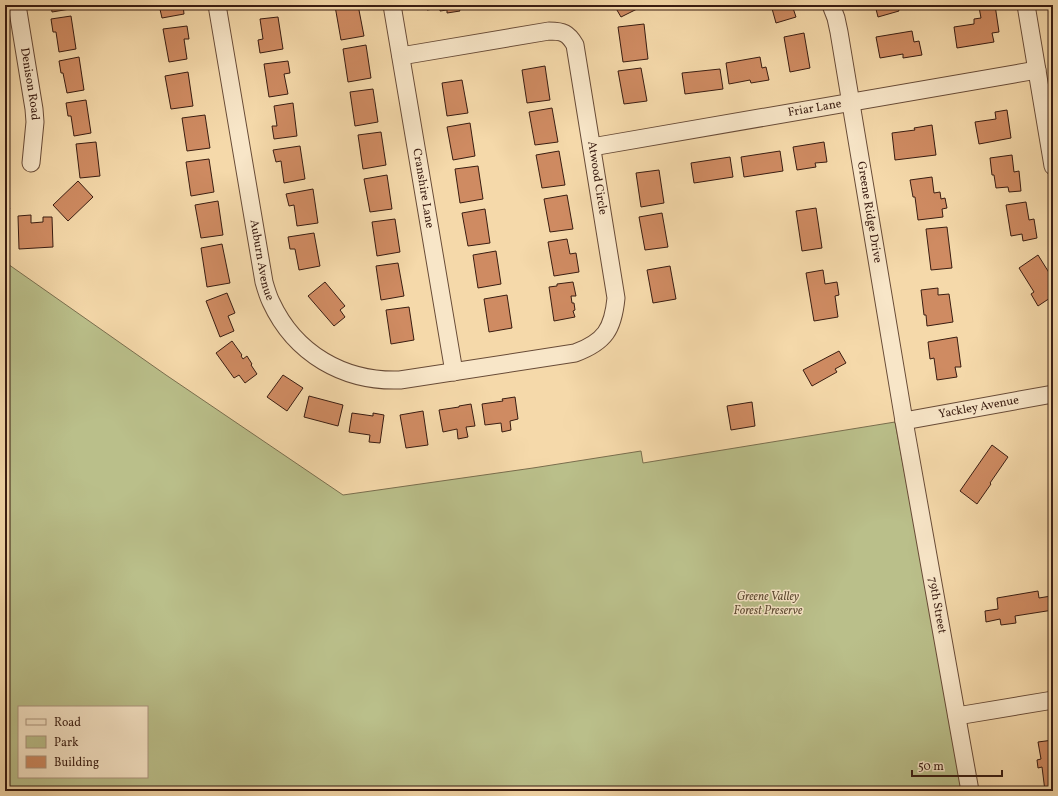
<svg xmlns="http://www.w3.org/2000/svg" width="1058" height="796" font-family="Vollkorn,serif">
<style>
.green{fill:#babf8a;stroke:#7a6e4e;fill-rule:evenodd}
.building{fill:#cf8b62;stroke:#391c11}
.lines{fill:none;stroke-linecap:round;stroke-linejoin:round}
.minor-casing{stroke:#684b37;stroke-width:19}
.minor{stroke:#f8e6c8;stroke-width:17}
.labels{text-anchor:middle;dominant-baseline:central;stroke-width:3;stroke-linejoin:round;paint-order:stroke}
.street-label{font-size:12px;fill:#391c11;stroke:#f8e6c8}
.park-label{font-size:12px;font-style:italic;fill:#604d35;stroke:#f8e6c8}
</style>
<rect width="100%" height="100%" fill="#f5d9aa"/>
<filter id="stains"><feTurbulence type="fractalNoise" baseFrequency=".005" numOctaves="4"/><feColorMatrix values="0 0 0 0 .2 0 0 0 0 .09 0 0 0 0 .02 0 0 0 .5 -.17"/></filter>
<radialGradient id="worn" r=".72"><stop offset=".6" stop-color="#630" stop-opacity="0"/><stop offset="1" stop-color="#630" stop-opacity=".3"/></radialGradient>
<path class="green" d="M5 262 166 375 343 495 533 468 641 451 643 463 895 422 951 719 962 791H5ZM19 707H147V777H19Z"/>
<g class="building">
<path d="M51 5H69L70 9 52 12Z"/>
<path d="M159 5H183L184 14 162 18Z"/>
<path d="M250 5H274L250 9Z"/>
<path d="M345 5H358L364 36 341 40 335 6Z"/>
<path d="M426 5H463L464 8 459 9 460 11 447 13V10L440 11V8L427 10Z"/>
<path d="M472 5H483V7L473 8Z"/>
<path d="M614 5H637L639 8 621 17Z"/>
<path d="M771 5H792L796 17 776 23Z"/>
<path d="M875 5H897L899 11 878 17Z"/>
<path d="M995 5 999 32 992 33 994 42 957 48 954 27 974 24V19L981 18 979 7Z"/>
<path d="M71 16 76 49 59 52 56 32H53L51 19Z"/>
<path d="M278 17 283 49 260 53 258 40 263 39 260 19Z"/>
<path d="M644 24 648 59 623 62 618 27Z"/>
<path d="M187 26 189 39H184L187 59 169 62 163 29Z"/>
<path d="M912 31 914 42 919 41 922 55 903 58V54L880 58 876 37Z"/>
<path d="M804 33 810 68 790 72 784 37Z"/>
<path d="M366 45 371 78 348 82 343 49Z"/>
<path d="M79 57 84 90 67 93 63 73H61L59 61Z"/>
<path d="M760 57 762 68 766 67 769 80 751 83 750 80 729 84 726 63Z"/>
<path d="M288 61 290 73 284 74 288 94 269 97 264 64Z"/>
<path d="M545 66 550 100 527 103 522 70Z"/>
<path d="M641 68 647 101 624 104 618 71Z"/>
<path d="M720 69 723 89 685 94 682 73Z"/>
<path d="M188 72 193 106 171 109 165 76Z"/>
<path d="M462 80 468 113 447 116 442 83Z"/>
<path d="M373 89 378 122 355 126 350 92Z"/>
<path d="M86 100 91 133 74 136 71 116H68L66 103Z"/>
<path d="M293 103 297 136 274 139 272 126H277L274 106Z"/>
<path d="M552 108 558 142 535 145 529 112Z"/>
<path d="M1007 110 1011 138 979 144 975 122 996 119 995 112Z"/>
<path d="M205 115 210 148 187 151 182 118Z"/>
<path d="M470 123 475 156 453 160 447 127Z"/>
<path d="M932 125 936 155 895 160 892 133 915 130 914 128Z"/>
<path d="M381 132 386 165 363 169 358 135Z"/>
<path d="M96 142 100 176 80 178 76 144Z"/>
<path d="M824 142 827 162 815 163 816 167 797 170 793 147Z"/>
<path d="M300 146 305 179 284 183 281 161 276 162 273 150Z"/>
<path d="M559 151 565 185 542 188 536 155Z"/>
<path d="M780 151 783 171 744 177 741 157Z"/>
<path d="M1012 155 1014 172 1019 171 1021 191 1009 192 1008 187 996 188 994 175H992L990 158Z"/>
<path d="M730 157 733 177 694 183 691 163Z"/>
<path d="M209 159 214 192 191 196 186 162Z"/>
<path d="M478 166 483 199 460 203 455 169Z"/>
<path d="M659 170 664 203 641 207 636 173Z"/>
<path d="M387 175 392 209 370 212 364 179Z"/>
<path d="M932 177 934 193 940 192 941 199 945 198 947 208 942 209 943 217 918 220 915 197H913L910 180Z"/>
<path d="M78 181 93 197 68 221 53 205Z"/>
<path d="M313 189 318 223 297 226 294 205 289 206 286 194Z"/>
<path d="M567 195 573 229 550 232 544 199Z"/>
<path d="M218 201 223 235 201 238 195 205Z"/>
<path d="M5 202 10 209 5 212Z"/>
<path d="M1026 202 1029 220 1034 219 1037 238 1023 241 1022 234 1011 236 1006 205Z"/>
<path d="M816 208 822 248 802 251 796 211Z"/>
<path d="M485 209 490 243 468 246 462 213Z"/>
<path d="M662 213 668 247 645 250 639 217Z"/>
<path d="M31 215V223L43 222V217H52L53 247 19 249 18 216Z"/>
<path d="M395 219 400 252 377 256 372 222Z"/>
<path d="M947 227 952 268 931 270 926 229Z"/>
<path d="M314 233 320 266 299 270 295 249H290L288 237Z"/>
<path d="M567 239 570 254 576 253 579 272 554 276 548 242Z"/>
<path d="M222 244 230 283 207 287 201 248Z"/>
<path d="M496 251 501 284 478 288 473 255Z"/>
<path d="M1038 255 1053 279V296L1038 306 1031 294 1034 292 1019 268Z"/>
<path d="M398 263 404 296 381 300 376 266Z"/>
<path d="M670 266 676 299 653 303 647 270Z"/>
<path d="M823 270 825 284 837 282 839 295 835 296 838 317 814 321 806 273Z"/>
<path d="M325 282 345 306 340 310 345 317 334 326 308 296Z"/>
<path d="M573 282 576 296H571L572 303H574L575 310 573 311 575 317 554 321 549 287 557 286V284Z"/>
<path d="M938 288V295L949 294 953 322 927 326 926 315H924L921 290Z"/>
<path d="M227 293 235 313 228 316 234 331 220 337 206 301Z"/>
<path d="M507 295 512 328 489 332 484 299Z"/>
<path d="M409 307 414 340 391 344 386 310Z"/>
<path d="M957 337 961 367H955L957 377 937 380 934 358 930 359 928 342Z"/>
<path d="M232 341 242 355 241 356 243 359 247 356 252 364 251 365 257 374 245 383 239 375 234 378 216 353Z"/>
<path d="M839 351 846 363 835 369 837 372 812 386 803 370Z"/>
<path d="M283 375 303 388 287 411 267 397Z"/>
<path d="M309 396 343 405 338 426 304 417Z"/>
<path d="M515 397 518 419 510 421 511 430 502 432 501 423 485 425 482 404 503 401 502 399Z"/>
<path d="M752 402 755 426 731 430 727 406Z"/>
<path d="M471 404 475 426 466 427 468 437 458 439 457 429 443 432 439 410 459 407V406Z"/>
<path d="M423 411 428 445 406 448 400 415Z"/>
<path d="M352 413 373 416V413L384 415 380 443 369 442 370 435 349 432Z"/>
<path d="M992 445 1008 457 990 483 991 484 977 504 960 491Z"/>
<path d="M1038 591 1039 598 1051 596 1053 610 1015 616 1016 623 1001 625 1000 619 986 622 985 611 998 609 997 598Z"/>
<path d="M1053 740V791H1045L1042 767 1038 768 1037 760 1041 759 1038 742Z"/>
</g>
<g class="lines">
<defs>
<g id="minor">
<path id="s1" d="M17 5 34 109 35 122 31 163"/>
<path id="s2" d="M217 5 264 282C266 289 268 296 271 302 295 354 344 382 400 380L575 353C605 342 613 329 616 298L575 45C568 33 563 31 549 31L401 56"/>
<path id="s3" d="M392 5 454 372"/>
<path id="s4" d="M831 5 836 18 839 32 904 421 970 791"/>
<path d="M1026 5 1053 166"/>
<path id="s5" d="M592 147 1037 70"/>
<path id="s6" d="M904 421 1053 394"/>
<path d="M957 716 1053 700"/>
</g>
</defs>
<use href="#minor" class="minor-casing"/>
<use href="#minor" class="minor"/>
</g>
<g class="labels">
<g class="street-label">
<text stroke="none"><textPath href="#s1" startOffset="80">Denison Road</textPath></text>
<text stroke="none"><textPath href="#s5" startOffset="226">Friar Lane</textPath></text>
<text transform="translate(597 178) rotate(81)">Atwood Circle</text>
<text stroke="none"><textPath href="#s3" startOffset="186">Cranshire Lane</textPath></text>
<text stroke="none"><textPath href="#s4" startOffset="211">Greene Ridge Drive</textPath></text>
<text stroke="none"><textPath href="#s2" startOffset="259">Auburn Avenue</textPath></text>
<text stroke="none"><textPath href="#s6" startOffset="76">Yackley Avenue</textPath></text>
<text stroke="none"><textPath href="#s4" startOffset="610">79th Street</textPath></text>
</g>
<g class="park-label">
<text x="768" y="597">Greene Valley<tspan x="768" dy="14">Forest Preserve</tspan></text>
</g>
</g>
<rect width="1058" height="796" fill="none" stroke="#f5d9aa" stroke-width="20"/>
<rect x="6" y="6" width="1046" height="784" fill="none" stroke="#391c11" stroke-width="2"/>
<rect x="10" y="10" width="1038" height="776" fill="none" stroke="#391c11"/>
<rect x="18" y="706" width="130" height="72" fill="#f8e6c8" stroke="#ac957f"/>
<rect x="26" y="719" width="20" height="6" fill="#f8e6c8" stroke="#ac957f"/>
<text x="54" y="726" font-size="12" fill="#391c11">Road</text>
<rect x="26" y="736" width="20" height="12" fill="#babf8a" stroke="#ac957f"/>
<text x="54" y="746" font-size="12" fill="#391c11">Park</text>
<rect x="26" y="756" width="20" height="12" fill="#cf8b62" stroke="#ac957f"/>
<text x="54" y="766" font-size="12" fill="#391c11">Building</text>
<path d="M912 770v6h90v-6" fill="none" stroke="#391c11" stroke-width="2"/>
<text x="918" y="770" font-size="12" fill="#391c11" stroke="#f8e6c8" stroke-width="3" paint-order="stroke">50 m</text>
<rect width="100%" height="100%" filter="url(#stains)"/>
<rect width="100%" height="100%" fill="url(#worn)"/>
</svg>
